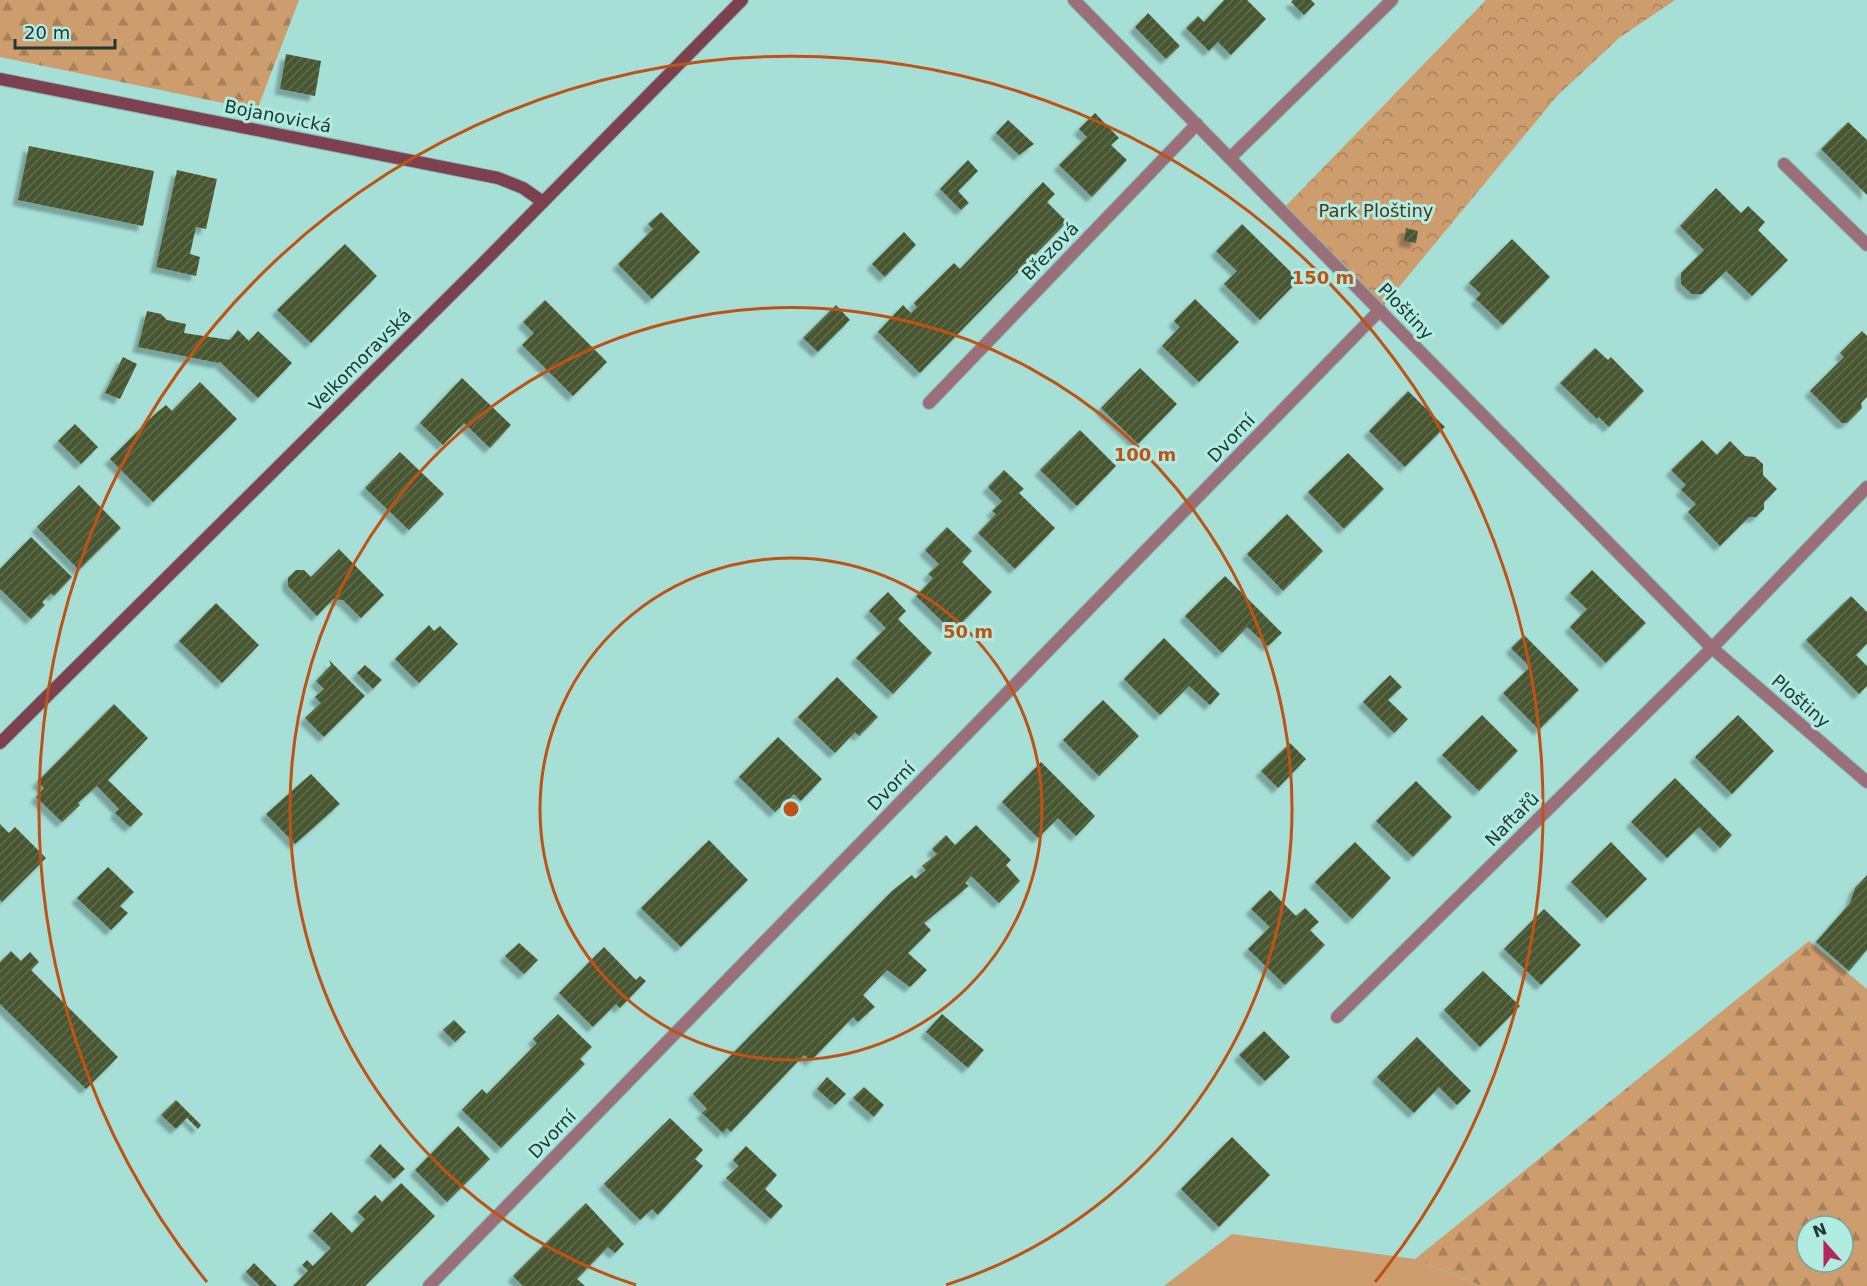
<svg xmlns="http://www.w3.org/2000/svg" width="1867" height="1286" font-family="'DejaVu Sans',sans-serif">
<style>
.forest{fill:url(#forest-firs);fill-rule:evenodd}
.park{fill:url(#park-crowns)}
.garden{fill:#cd9d6e}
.building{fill:url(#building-hatch);filter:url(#shadow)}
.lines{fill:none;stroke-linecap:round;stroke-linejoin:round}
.street-casing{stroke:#88bab3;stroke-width:14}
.secondary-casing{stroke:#88bab3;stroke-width:14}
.street{stroke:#9b6f79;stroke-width:12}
.secondary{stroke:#7d404f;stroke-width:12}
.ring{fill:none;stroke:#c05214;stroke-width:3}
.labels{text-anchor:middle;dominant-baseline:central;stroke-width:6;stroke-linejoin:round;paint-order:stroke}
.street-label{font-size:18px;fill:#203835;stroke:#b1ece3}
.park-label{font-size:18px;fill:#523414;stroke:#b1ece3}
.centre{fill:#c05214;stroke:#b1ece3;stroke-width:3}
.ring-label{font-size:18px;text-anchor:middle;font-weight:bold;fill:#c05214;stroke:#b1ece3;stroke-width:6;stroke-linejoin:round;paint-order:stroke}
</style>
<defs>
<pattern id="forest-firs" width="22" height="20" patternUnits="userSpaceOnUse" patternTransform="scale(1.5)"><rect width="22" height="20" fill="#cd9d6e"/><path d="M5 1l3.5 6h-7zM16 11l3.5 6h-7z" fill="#a6815b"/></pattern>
<pattern id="park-crowns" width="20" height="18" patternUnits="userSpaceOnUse" patternTransform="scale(1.5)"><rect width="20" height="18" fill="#cd9d6e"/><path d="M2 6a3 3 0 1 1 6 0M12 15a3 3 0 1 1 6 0" fill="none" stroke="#a6815b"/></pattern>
<pattern id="building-hatch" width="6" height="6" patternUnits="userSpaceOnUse" patternTransform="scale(1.5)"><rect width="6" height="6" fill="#4a5731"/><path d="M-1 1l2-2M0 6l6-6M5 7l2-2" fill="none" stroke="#616d4e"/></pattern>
<filter id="shadow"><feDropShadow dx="-5.5" dy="5.5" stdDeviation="1.5" flood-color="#0004"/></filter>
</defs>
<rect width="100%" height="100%" fill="#a5dfd6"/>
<g class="forest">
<path d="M0 0H299L257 110 0 57Z"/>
<path d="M1809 941 1867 989V1286H1482L1415 1259ZM1807 1226H1843V1262H1807Z"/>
</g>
<path class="park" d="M1486 0H1675L1619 38 1557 96 1380 310 1282 210Z"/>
<path class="garden" d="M1232 1234 1415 1259 1482 1286H1164Z"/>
<g class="building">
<path d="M1224 0H1247L1266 19 1231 55 1218 42 1209 51 1186 28 1198 16 1204 22Z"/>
<path d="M1293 0H1311L1315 4 1304 15 1291 2Z"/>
<path d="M1148 13 1180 46 1166 59 1135 27Z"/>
<path d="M286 54 321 61 315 96 280 89Z"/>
<path d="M1095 113 1119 138 1111 145 1127 160 1092 197 1059 165 1087 137 1079 129Z"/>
<path d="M1008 120 1034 144 1019 155 996 133Z"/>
<path d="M1848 122 1867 140V195L1821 149Z"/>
<path d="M29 146 154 171 143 226 18 200Z"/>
<path d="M968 160 978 171 958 191 969 203 961 210 940 189Z"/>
<path d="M177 170 217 179 206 229 196 227 190 254 200 257 196 276 156 267Z"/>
<path d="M1043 182 1055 194 1047 202 1067 222 920 373 878 332 903 305 911 313 917 307 914 303 954 263 960 269Z"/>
<path d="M1716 188 1741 213 1748 206 1765 222 1758 230 1788 260 1752 296 1726 271 1702 294H1692L1681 284V273L1704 250 1680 226Z"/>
<path d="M661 212 700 252 652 299 618 264 653 229 648 224Z"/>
<path d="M1242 224 1299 280 1260 320 1224 284 1237 271 1216 251Z"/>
<path d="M1406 228 1418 231 1416 243 1404 241Z"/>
<path d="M904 232 916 245 885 277 872 264Z"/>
<path d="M1512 239 1550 277 1503 325 1476 299 1481 294 1469 283Z"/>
<path d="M345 244 377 276 311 343 277 310Z"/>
<path d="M1195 299 1239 342 1199 382 1162 346 1180 327 1174 321Z"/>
<path d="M545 300 607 362 573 396 522 345 534 333 523 322Z"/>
<path d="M836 305 850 320 818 352 803 338Z"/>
<path d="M147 311 161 314 167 320 186 324 184 333 230 340 238 330 249 341 258 331 292 363 258 398 219 361V363L138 347Z"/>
<path d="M1862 331 1867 336V397L1861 403 1862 408 1847 423H1842L1810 391 1844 357 1840 353Z"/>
<path d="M1595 348 1608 360 1611 357 1644 391 1609 427 1599 417 1597 419 1560 383Z"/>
<path d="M123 357 137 364 120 399 105 393Z"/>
<path d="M1140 368 1177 404 1138 444 1101 408Z"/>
<path d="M462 378 511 425 490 448 464 423 443 445 420 423Z"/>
<path d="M200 382 237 419 153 502 110 459 155 414 166 405 172 411Z"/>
<path d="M1408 391 1445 427 1405 467 1369 431Z"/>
<path d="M75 424 98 447 81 464 58 441Z"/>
<path d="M1080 430 1116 466 1077 506 1040 470Z"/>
<path d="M1702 440 1717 455 1730 441 1745 456 1755 457 1763 464V475L1777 489 1764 502V509L1756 517H1749L1720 546 1688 512 1696 504 1681 490 1686 485 1671 470Z"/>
<path d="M400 452 444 494 409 530 365 488Z"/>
<path d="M1348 453 1384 489 1344 529 1308 492Z"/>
<path d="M1004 470 1024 489 1019 493 1055 528 1015 569 978 533 996 514 992 511 1002 501 988 487Z"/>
<path d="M79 485 121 528 79 570 37 527Z"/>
<path d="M1287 514 1323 551 1283 591 1247 554Z"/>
<path d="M947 527 972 551 962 562 992 592 953 632 916 596 933 578 928 574 939 564 925 550Z"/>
<path d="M31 537 72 577 54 596 51 593 42 602 45 605 31 619 0 589V569Z"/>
<path d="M339 549 384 595 361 618 343 600 333 599 317 616 288 586V578L296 570H304L311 577Z"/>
<path d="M1592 570 1646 623 1606 663 1570 627 1587 609 1570 593Z"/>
<path d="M1225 576 1282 633 1268 646 1247 627 1222 653 1185 616Z"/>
<path d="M888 592 906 611 898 619 932 653 893 694 856 658 886 628 869 611Z"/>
<path d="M1851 596 1867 612V644L1856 655 1867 666V686L1859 694 1806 640Z"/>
<path d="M216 603 259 645 222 683 179 641Z"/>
<path d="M429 625 434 631 440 626 458 644 419 683 395 659Z"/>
<path d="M1524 635 1579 690 1539 730 1503 693 1530 667 1511 648Z"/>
<path d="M1164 638 1220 694 1210 705 1189 686 1160 715 1124 679Z"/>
<path d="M329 660 365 696 324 737 305 718 321 703 315 697 324 689 316 681 331 665Z"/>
<path d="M365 665 382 680 373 689 357 673Z"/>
<path d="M1390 675 1402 687 1388 700 1408 719 1394 733 1363 702Z"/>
<path d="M837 677 878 717 859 736 855 732 835 753 798 717Z"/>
<path d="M1103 700 1139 736 1099 776 1063 740Z"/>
<path d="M114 704 148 738 108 780 143 814 130 827 115 813 119 809 97 786 78 803 80 805 62 822 36 797 44 788 37 782Z"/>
<path d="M1482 715 1518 751 1479 791 1442 755Z"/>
<path d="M1738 715 1774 751 1732 794 1695 757Z"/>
<path d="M778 737 822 779 801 801 794 794 775 812 739 777Z"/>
<path d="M1290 743 1306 759 1278 788 1261 771Z"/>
<path d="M1041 762 1095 816 1076 836 1058 818 1038 838 1002 802Z"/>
<path d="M311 774 340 804 295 844 266 814Z"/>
<path d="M1675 778 1732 835 1720 848 1699 827 1667 858 1631 822Z"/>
<path d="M1416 781 1452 817 1413 857 1376 821Z"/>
<path d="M0 824 9 833 15 827 46 858 2 902 0 900Z"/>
<path d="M976 825 1011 860 1006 865 1020 881 999 903 971 876 965 883 969 886 924 923 931 930 908 953 927 970 910 987 887 970 863 995 875 1007 858 1022 853 1017 811 1061 804 1055 731 1132 727 1128 723 1133 702 1113 707 1109 693 1094 892 891 912 875 915 879 926 870 922 866 937 854 932 849 946 835 955 845Z"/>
<path d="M709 840 748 880 681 947 641 908Z"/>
<path d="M1355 842 1391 878 1352 919 1315 882Z"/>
<path d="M1611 842 1647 879 1607 918 1571 882Z"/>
<path d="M108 867 134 892 120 906 128 913 111 930 77 898Z"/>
<path d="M1867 875V950L1849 971 1816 942 1850 903 1855 888Z"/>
<path d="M1270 890 1296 916 1305 908 1319 922 1310 930 1325 945 1285 985 1248 949 1270 927 1251 909Z"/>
<path d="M1544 909 1581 945 1541 985 1504 949Z"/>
<path d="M519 943 538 960 524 974 505 956Z"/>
<path d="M604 947 636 980 640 976 646 981 620 1008 616 1004 593 1027 559 993Z"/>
<path d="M11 951 21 961 30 952 39 962 31 970 118 1057 86 1089 0 1004V962Z"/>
<path d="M1483 971 1520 1006 1480 1047 1444 1010Z"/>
<path d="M558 1014 592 1047 580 1059 585 1064 501 1148 462 1110 482 1089 487 1094 537 1043 533 1039Z"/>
<path d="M942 1014 984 1050 968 1068 926 1032Z"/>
<path d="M454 1020 466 1032 455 1042 443 1030Z"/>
<path d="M1264 1031 1290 1057 1265 1081 1239 1055Z"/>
<path d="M1417 1037 1471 1091 1457 1105 1439 1087 1414 1113 1377 1077Z"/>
<path d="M827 1077 846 1094 835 1105 817 1089Z"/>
<path d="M864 1087 884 1105 874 1117 853 1098Z"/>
<path d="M176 1100 201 1125 198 1129 187 1118 176 1129 161 1115Z"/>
<path d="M670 1118 703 1150 695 1159 703 1166 658 1215 652 1209 640 1220 604 1184Z"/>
<path d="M458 1126 490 1159 447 1202 415 1170Z"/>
<path d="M1232 1137 1270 1175 1219 1227 1181 1189Z"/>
<path d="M380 1144 405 1169 394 1179 370 1156Z"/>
<path d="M746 1146 777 1175 765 1189 783 1206 771 1219 726 1178 739 1166 733 1160Z"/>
<path d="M401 1183 435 1216 365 1286H293L308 1271 302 1265 307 1260 313 1266 331 1248 313 1231 331 1212 352 1233 365 1219 358 1212 375 1195 382 1202Z"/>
<path d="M586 1203 624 1244 615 1253 608 1247 577 1279 585 1286H523L513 1276Z"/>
<path d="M254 1263 277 1286H260L246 1272Z"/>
</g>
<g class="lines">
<defs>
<g id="street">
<path d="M1074 0 1712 648 1867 782"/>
<path d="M1230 158 1392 0"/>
<path d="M1784 164 1867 245"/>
<path d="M929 403 1197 124"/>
<path d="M1337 1017 1712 648 1867 487"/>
<path d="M429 1286 1380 310"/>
</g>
<g id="secondary">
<path d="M0 79 498 178 523 188 543 202"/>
<path d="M0 743 481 265 742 0"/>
</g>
</defs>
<use href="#street" class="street-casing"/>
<use href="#secondary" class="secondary-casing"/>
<use href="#street" class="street"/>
<use href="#secondary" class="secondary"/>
</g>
<g class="ring">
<circle cx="791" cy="809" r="251"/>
<path d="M636 1285A501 501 0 1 1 946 1285"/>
<path d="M207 1282A752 752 0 1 1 1375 1282"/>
</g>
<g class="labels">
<g class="street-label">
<text transform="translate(278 116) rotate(11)">Bojanovická</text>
<text transform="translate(1050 251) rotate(-46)">Březová</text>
<text transform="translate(1406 311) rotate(46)">Ploštiny</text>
<text transform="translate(360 360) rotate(-45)">Velkomoravská</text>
<text transform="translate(1231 438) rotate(-46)">Dvorní</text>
<text transform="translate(1801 701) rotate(41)">Ploštiny</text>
<text transform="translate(891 786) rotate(-46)">Dvorní</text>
<text transform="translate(1512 819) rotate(-45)">Naftařů</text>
<text transform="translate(552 1134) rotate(-46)">Dvorní</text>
</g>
<g class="park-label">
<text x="1376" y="210">Park Ploštiny</text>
</g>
</g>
<circle cx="791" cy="809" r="9" class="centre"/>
<g class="ring-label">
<text x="1323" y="284">150 m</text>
<text x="1145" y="461">100 m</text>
<text x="968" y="638">50 m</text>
</g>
<g transform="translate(1825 1244) rotate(339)"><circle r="28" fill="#b1ece3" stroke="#77a49d" stroke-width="1.5"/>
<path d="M0-4.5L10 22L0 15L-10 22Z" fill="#b5275a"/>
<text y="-9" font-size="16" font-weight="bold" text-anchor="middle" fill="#203835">N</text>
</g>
<path d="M15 39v9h100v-9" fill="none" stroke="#203835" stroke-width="3"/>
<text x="24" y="39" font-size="18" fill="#203835" stroke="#b1ece3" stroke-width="4.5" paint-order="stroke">20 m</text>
</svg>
